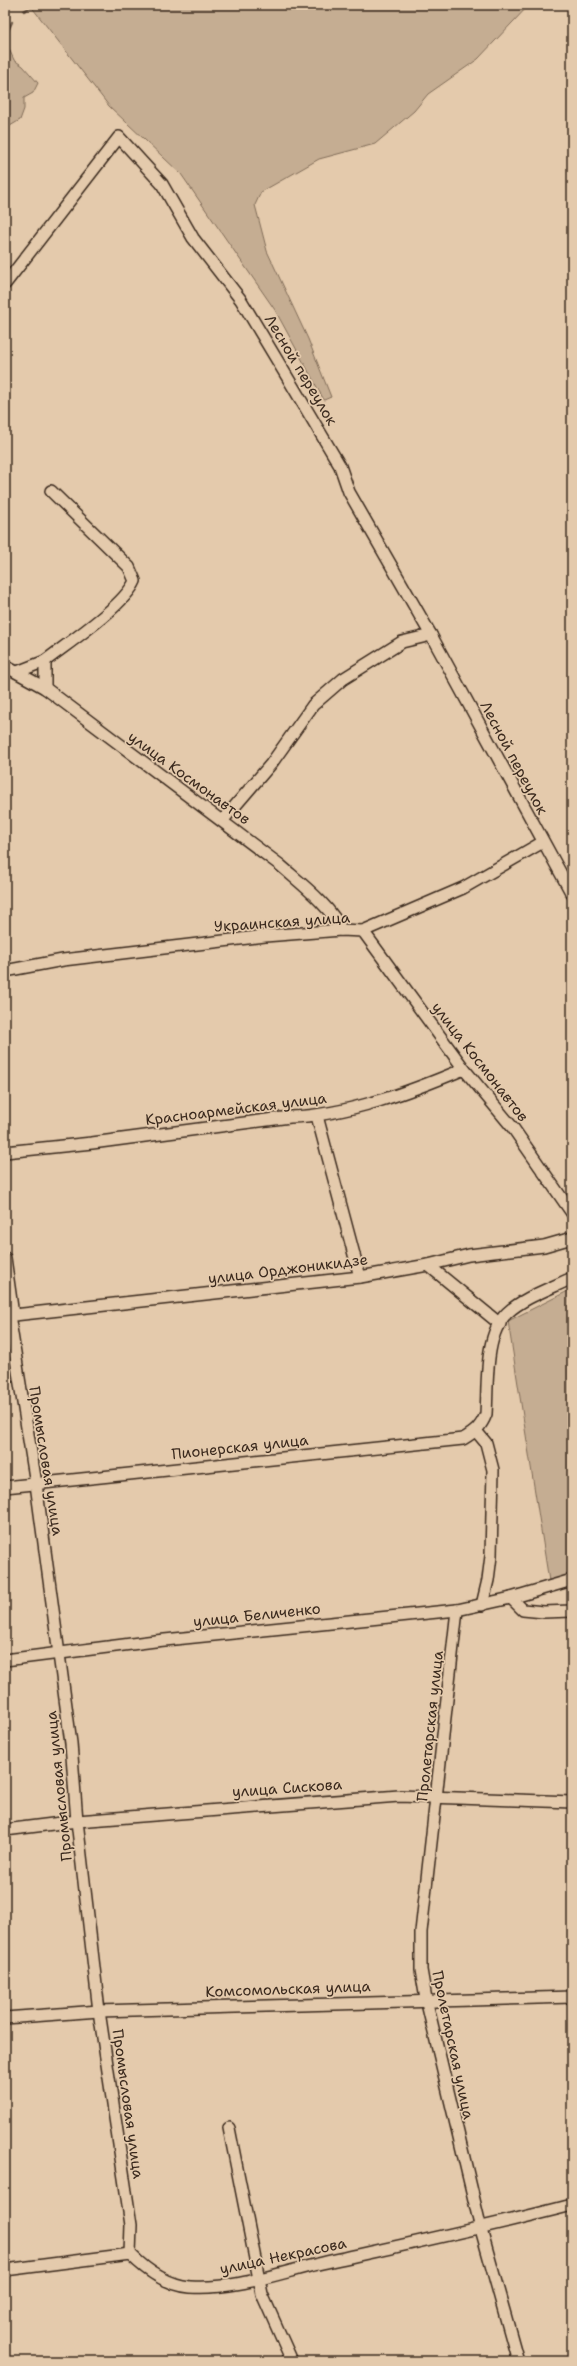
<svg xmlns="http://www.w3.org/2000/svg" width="577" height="2366" font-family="'Shantell Sans',sans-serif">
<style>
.green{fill:#c5ad92;stroke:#806c58}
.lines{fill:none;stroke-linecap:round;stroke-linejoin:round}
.stream{stroke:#74614e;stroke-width:2.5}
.minor-casing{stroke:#3b2a1e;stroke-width:14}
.minor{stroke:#e4caac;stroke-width:11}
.labels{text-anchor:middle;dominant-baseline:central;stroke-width:3.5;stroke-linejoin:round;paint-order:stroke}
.street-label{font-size:15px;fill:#3b2a1e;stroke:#e4caac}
</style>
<rect width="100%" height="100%" fill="#e4caac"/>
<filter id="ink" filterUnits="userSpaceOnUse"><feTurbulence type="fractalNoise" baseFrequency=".025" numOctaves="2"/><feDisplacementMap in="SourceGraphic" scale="8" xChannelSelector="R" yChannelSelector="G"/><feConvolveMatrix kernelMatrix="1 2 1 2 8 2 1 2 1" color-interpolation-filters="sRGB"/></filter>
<g filter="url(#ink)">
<g class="green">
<path d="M30 5H529L478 59 428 94 414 111 375 144 319 159 261 192 255 205 267 251 308 339 331 397 324 400 275 310 181 174 109 106Z"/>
<path d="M5 40 14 60 23 66 38 83 33 93 24 98V109L20 120 5 129Z"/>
<path d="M572 1289V1575L549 1581 508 1321Z"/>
</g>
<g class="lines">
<g class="stream">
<path d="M24 11 34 5"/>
<path d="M5 37 12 22"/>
</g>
<defs>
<g id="minor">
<path d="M5 284 119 137 162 184 193 238 241 300 289 380 340 466 349 492 431 635 572 894"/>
<path d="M5 666 45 688 280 865C299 882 332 907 341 930"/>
<path d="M17 672 45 661"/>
<path d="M45 688V661C68 643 124 606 135 581L129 567 51 491"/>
<path d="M223 820 271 764 313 705 343 679 402 642 431 635"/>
<path d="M363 931 464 1069 513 1128 572 1213"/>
<path d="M5 971 63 960 265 936 341 930 363 931 463 888 543 842"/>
<path d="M317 1116 360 1277"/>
<path d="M5 1152 92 1143 290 1117C346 1116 412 1091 464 1069"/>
<path d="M5 1258 13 1315"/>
<path d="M428 1265 500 1324"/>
<path d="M9 1315 36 1484 71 1743 77 1821 99 2011 131 2225 130 2254"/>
<path d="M5 1316 360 1277 428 1265 469 1255 544 1246 572 1238"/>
<path d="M476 1431 486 1443 493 1470 491 1556 488 1580 482 1605"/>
<path d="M5 1487 463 1439C475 1432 481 1427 486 1414 488 1384 484 1335 507 1313 524 1297 552 1288 572 1278"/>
<path d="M511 1598 523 1610 544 1612 572 1611"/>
<path d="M457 1610 421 1932V1970L426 1999 481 2229 518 2361"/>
<path d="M5 1660 155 1641 457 1610 511 1598 572 1580"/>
<path d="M5 1830 77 1821 399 1796 572 1802"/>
<path d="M5 2018 99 2011 572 1997"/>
<path d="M229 2128 262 2294 292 2361"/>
<path d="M5 2270 130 2254C145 2269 167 2285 190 2287 233 2290 276 2274 318 2264 403 2245 488 2227 572 2205"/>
</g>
</defs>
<use href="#minor" class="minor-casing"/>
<use href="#minor" class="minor"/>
</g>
</g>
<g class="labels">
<g class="street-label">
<text transform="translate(301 370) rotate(59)">Лесной переулок</text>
<text transform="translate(514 758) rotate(62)">Лесной переулок</text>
<text transform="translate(189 778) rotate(36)">улица Космонавтов</text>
<text transform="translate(282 922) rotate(-4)">Украинская улица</text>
<text transform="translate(480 1062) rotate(52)">улица Космонавтов</text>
<text transform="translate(236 1109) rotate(-7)">Красноармейская улица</text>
<text transform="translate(288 1269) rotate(-7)">улица Орджоникидзе</text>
<text transform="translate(240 1447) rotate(-6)">Пионерская улица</text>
<text transform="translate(46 1461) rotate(81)">Промысловая улица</text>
<text transform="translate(257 1615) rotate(-6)">улица Беличенко</text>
<text transform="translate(430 1726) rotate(-84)">Пролетарская улица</text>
<text transform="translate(59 1786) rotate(-96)">Промысловая улица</text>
<text transform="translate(287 1788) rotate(-4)">улица Сискова</text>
<text transform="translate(288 1989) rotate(-2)">Комсомольская улица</text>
<text transform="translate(453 2045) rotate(78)">Пролетарская улица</text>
<text transform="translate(128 2104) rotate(82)">Промысловая улица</text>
<text transform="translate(283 2256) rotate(-12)">улица Некрасова</text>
</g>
</g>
<rect width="577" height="2366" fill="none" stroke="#e4caac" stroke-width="20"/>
<rect x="10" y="10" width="557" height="2346" fill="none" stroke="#3b2a1e" stroke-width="1.5" filter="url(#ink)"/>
</svg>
